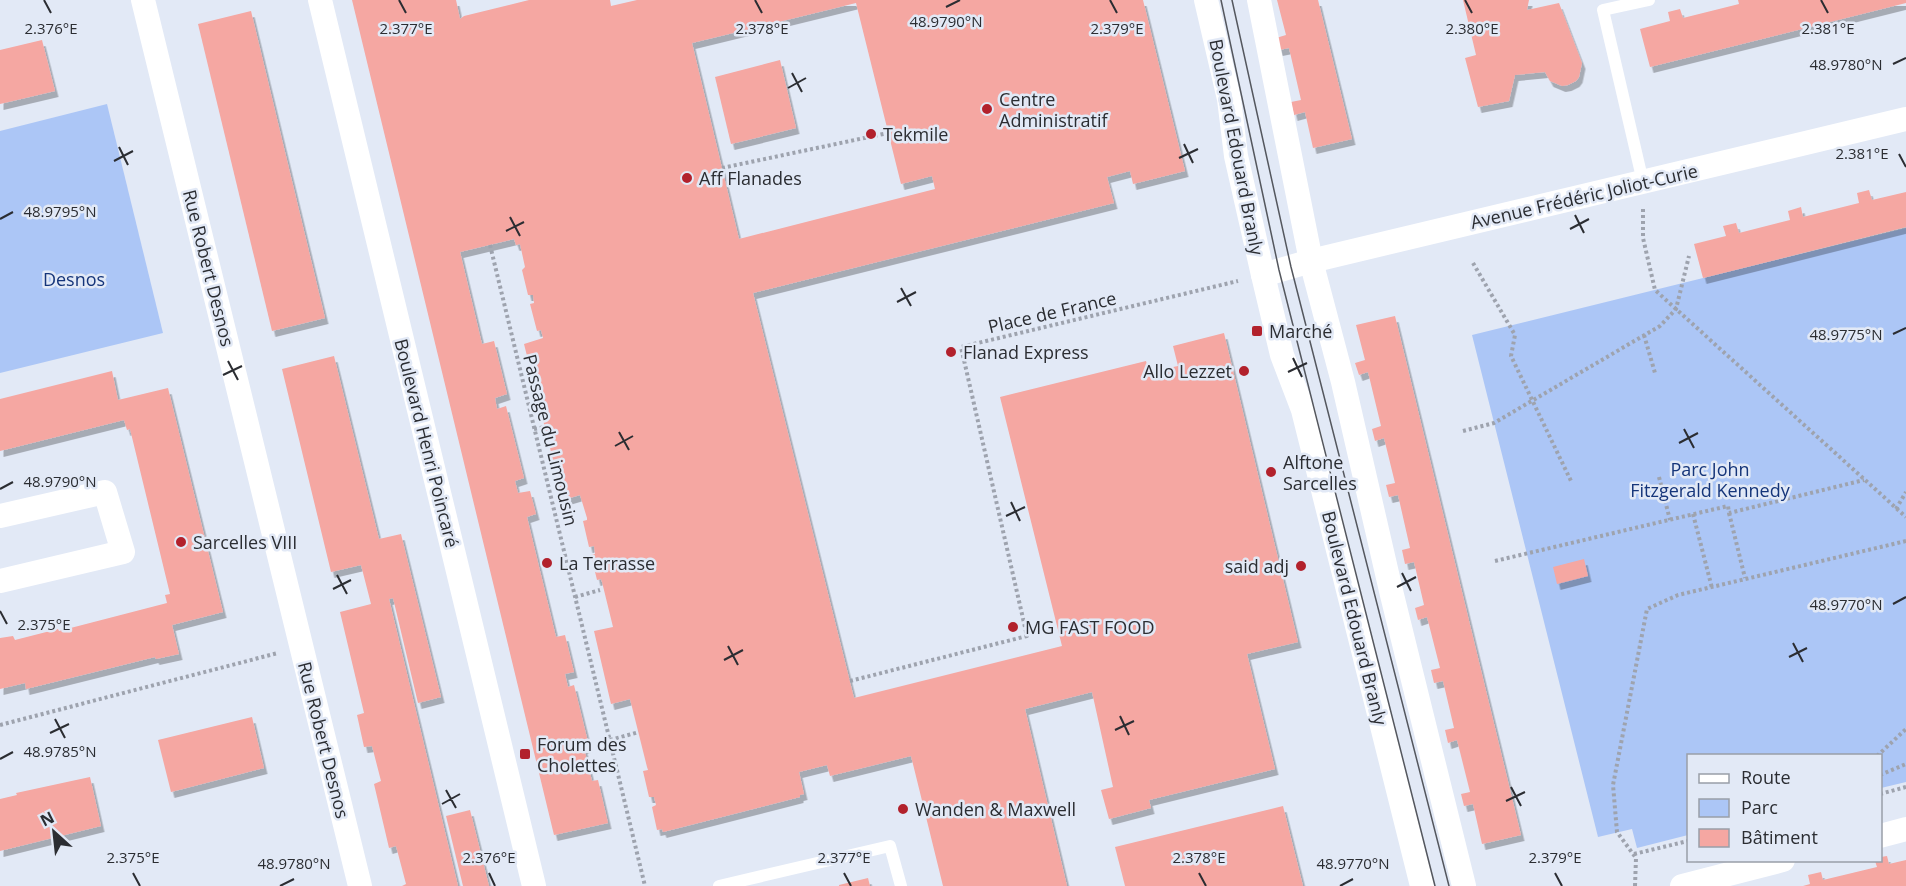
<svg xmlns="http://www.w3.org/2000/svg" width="1906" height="886" font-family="'Open Sans',sans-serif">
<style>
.green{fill:#acc6f6}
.building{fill:#f5a7a2;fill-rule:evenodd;filter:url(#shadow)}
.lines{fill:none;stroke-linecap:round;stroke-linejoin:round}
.path{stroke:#9ea3ae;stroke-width:4;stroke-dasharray:3 3;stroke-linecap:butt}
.service{stroke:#fff;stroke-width:12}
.minor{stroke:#fff;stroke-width:24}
.tram{stroke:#54575e;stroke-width:1.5}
.ticks{fill:none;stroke:#2b2d32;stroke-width:2}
.poi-dot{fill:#b2212c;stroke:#e2e9f6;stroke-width:2}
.labels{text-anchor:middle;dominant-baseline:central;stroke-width:5;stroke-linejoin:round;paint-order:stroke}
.poi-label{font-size:18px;fill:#2b2d32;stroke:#e2e9f6;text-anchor:start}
.street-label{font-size:18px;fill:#2b2d32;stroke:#e2e9f6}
.park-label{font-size:18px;fill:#15357a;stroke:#e2e9f6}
.ticks-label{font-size:15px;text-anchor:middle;fill:#2b2d32;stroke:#e2e9f6;stroke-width:5;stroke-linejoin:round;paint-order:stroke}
</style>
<defs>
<filter id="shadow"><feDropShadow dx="3.5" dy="6" stdDeviation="0" flood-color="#0004"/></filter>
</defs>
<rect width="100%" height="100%" fill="#e2e9f6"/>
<g class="green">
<path d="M107 104 163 333 0 373V131Z"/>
<path d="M1906 228V782L1881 788 1880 756H1688V835L1637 848 1632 829 1598 837 1472 335Z"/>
</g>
<g class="building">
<path d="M352 0H456L460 19 464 16 529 0H610L611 6 637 0H1143L1185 171 1133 184 1130 171 1107 177 1114 203 753 293 854 698 1062 646 1000 397 1146 361 1149 372 1178 366 1173 346 1224 333 1298 642 1247 654 1275 769 1149 800 1151 808 1109 819 1101 790 1113 787 1092 692 1025 709 1067 886H943L911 756 830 776 827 765 799 772 804 794 800 795V797L663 832 662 829 657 830 652 807 656 805 654 797H649L643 771 648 770 647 767 630 699 611 704 594 631 613 627 602 582 601 579 597 580 591 555 595 554 594 546 589 547 583 521 587 520V518L580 495 563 500 524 344 543 338 541 330 537 331 530 304 534 303 533 295H528L522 270 525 267 520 244 516 245 514 239 460 252 482 344 494 341 507 394 495 398 497 409 506 406 524 478 515 481 518 493 530 491 536 514 527 517 556 637 565 635 574 672 565 674 568 687 574 685 589 746 584 748 592 781 598 780 608 823 554 835ZM856 3 901 184 932 176 935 189 739 239 692 43Z"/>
<path d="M1277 0H1318L1352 139 1313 148 1305 112 1294 115 1291 102 1301 100 1289 48 1279 50 1276 38 1286 35Z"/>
<path d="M1463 0H1529L1527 10 1559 3 1582 63 1579 77 1576 81 1568 85 1562 86 1550 81 1545 72 1515 75 1509 101 1478 107 1465 58 1476 55Z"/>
<path d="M1738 0H1906V3L1650 67 1640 29 1670 21 1668 12 1680 9 1683 18 1739 4Z"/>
<path d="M251 11 325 318 272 331 198 24Z"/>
<path d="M42 40 55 91 0 104V50Z"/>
<path d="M780 60 796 128 731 144 715 77Z"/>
<path d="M1869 190 1872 200 1906 192V227L1703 278 1694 244 1726 236 1723 226 1736 223 1739 233 1790 220 1788 211 1801 207 1803 217 1859 203 1857 193Z"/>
<path d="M1395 316 1521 835 1482 844 1473 804 1464 806 1461 794 1470 792 1457 740 1448 743 1445 730 1454 728 1443 681 1434 683 1431 670 1440 668 1427 617 1418 620 1415 608 1424 605 1414 562 1405 564 1402 550 1410 548 1398 495 1389 497 1386 485 1395 483 1384 438 1375 441 1372 429 1381 426 1368 372 1359 375 1355 363 1365 360 1356 325Z"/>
<path d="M334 356 379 539 401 534 441 697 418 703 393 598 389 599 458 886H402L406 884 396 846 389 848 374 784 381 781 372 746 364 747 357 715 364 713 340 612 371 604 361 565 331 572 282 369Z"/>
<path d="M112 371 118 400 168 388 223 612 172 625 179 654 156 659 155 657 26 689 25 683 0 689V638L13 636 15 640 58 629 59 631 167 603 165 595 170 594 130 429 127 430 124 420 0 451V399Z"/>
<path d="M1584 559 1588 576 1557 584 1553 567Z"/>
<path d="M252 717 264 768 171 792 158 740Z"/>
<path d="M90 777 101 826 0 851V799L17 795 16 793Z"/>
<path d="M1283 806 1303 886H1125L1115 847Z"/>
<path d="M470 810 489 886H463L446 816Z"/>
<path d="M1887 856 1889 864 1906 860V886H1803L1810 884 1808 875 1821 872 1823 880 1877 867 1875 861H1881V857Z"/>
<path d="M868 878 870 886H839V885Z"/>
</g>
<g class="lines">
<g class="path">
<path d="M722 168 888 133"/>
<path d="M1643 209V238L1655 290 1906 517"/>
<path d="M490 245 645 886"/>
<path d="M1473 263 1515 335 1511 356 1571 481"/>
<path d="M1644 335 1655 373"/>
<path d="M534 429 545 427"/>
<path d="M1463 431 1494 423 1660 326 1676 309 1689 256"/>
<path d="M1659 477 1670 520"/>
<path d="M1896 509 1906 492"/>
<path d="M1729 513 1745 578"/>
<path d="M1693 514 1712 588"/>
<path d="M1495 561 1728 506 1729 513 1864 480"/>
<path d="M575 597 600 590"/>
<path d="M850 681 1027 636 961 347 1238 281"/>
<path d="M0 725 278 653"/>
<path d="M610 740 639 732"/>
<path d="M1877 756 1906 729"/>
<path d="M1880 775 1906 764"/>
<path d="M1880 794 1906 787"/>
<path d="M1634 854 1688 841"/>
<path d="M1635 886 1636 858 1617 832 1613 785 1647 609 1678 595 1906 541"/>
</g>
<g class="service">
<path d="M1643 182 1603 10 1649 0"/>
<path d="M719 886 890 846 901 886"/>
</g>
<g class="minor">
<path d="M143 0 360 886"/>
<path d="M320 0 534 886"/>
<path d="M1206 0 1229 99 1236 156 1263 275 1282 355 1303 410 1422 886"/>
<path d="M1259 0 1311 261 1343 382 1392 595 1464 886"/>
<path d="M1263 275 1311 261 1906 119"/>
<path d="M0 516 105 492 123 552 0 581"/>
<path d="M1880 836 1906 829"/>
<path d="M1682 886 1783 860"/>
</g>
<g class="tram">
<path d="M1221 0 1279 270 1435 886"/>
<path d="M1232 0 1291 267 1449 886"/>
</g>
</g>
<path class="ticks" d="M44 0 51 13M399 0 406 13M755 0 762 13M1110 0 1117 13M1465 0 1472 13M1821 0 1828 13M946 7 960 0M1893 64 1906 58M792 73 802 92M788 88 806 78M1184 144 1193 163M119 147 128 165M1899 154 1906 167M1179 158 1198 149M114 161 133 151M1575 215 1584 233M510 217 520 236M0 219 13 212M1570 229 1589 219M506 231 524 222M901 288 911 306M897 302 916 292M1893 334 1906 328M1293 358 1302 377M228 361 238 380M1288 372 1307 363M223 375 242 366M1684 429 1694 448M619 432 629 450M1679 443 1698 433M615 446 633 436M0 489 13 482M1011 502 1020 521M1006 516 1025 507M1402 573 1411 591M337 575 347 594M1397 587 1416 577M333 589 351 580M1893 604 1906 597M0 611 7 624M1793 643 1803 662M728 646 738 665M1789 657 1807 648M724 660 743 650M1120 716 1129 735M55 719 65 738M1115 730 1134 721M50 733 69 724M0 759 13 752M1511 787 1521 806M446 790 456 808M1506 801 1525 792M442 804 460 794M133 873 140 886M489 873 495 886M844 873 851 886M1199 873 1206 886M1555 873 1562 886M280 886 294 879M1340 886 1353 879"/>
<g class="poi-dot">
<circle cx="987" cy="109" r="6"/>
<circle cx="871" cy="134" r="6"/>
<circle cx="687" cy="178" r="6"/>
<rect x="1251" y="325" width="12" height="12" rx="3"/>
<circle cx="951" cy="352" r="6"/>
<circle cx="1244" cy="371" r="6"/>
<circle cx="1271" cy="472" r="6"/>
<circle cx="181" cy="542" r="6"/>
<circle cx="547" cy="563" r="6"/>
<circle cx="1301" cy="566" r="6"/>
<circle cx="1013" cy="627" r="6"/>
<rect x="519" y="748" width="12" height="12" rx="3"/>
<circle cx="903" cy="809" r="6"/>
</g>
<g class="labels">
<g class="poi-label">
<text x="999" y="99">Centre<tspan x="999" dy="21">Administratif</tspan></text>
<text x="883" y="134">Tekmile</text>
<text x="699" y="178">Aff Flanades</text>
<text x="1269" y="331">Marché</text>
<text x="963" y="352">Flanad Express</text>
<text x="1232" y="371" text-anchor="end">Allo Lezzet</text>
<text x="1283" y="462">Alftone<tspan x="1283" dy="21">Sarcelles</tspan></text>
<text x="193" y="542">Sarcelles VIII</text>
<text x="559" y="563">La Terrasse</text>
<text x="1289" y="566" text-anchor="end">said adj</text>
<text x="1025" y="627">MG FAST FOOD</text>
<text x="537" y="744">Forum des<tspan x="537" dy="21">Cholettes</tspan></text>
<text x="915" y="809">Wanden &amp; Maxwell</text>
</g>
<g class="street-label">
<text transform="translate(1237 147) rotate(79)">Boulevard Edouard Branly</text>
<text transform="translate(1584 196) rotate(-13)">Avenue Frédéric Joliot-Curie</text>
<text transform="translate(209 268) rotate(76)">Rue Robert Desnos</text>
<text transform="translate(1052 312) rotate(-13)">Place de France</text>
<text transform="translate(551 440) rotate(76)">Passage du Limousin</text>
<text transform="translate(427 443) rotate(76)">Boulevard Henri Poincaré</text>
<text transform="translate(1355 618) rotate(76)">Boulevard Edouard Branly</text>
<text transform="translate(324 740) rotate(76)">Rue Robert Desnos</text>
</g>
<g class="park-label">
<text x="74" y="279">Desnos</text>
<text x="1710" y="469">Parc John<tspan x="1710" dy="21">Fitzgerald Kennedy</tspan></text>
</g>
</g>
<g class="ticks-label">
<text x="946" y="27">48.9790°N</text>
<text x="1117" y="34">2.379°E</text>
<text x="1828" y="34">2.381°E</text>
<text x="51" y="34">2.376°E</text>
<text x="406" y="34">2.377°E</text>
<text x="762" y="34">2.378°E</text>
<text x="1472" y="34">2.380°E</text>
<text x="1846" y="70">48.9780°N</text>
<text x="1862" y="159">2.381°E</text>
<text x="60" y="217">48.9795°N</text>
<text x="1846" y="340">48.9775°N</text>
<text x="60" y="487">48.9790°N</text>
<text x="1846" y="610">48.9770°N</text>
<text x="44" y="630">2.375°E</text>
<text x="60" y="757">48.9785°N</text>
<text x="133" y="863">2.375°E</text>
<text x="489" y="863">2.376°E</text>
<text x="844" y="863">2.377°E</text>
<text x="1199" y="863">2.378°E</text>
<text x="1555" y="863">2.379°E</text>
<text x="294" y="869">48.9780°N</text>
<text x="1353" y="869">48.9770°N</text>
</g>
<rect x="1687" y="754" width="195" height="108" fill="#e2e9f6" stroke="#999ea8" stroke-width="1.5"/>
<rect x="1699" y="774" width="30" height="9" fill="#ffffff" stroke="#999ea8" stroke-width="1.5"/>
<text x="1741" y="784" font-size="18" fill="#2b2d32">Route</text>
<rect x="1699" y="799" width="30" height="18" fill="#acc6f6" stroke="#999ea8" stroke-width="1.5"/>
<text x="1741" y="814" font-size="18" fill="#2b2d32">Parc</text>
<rect x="1699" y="829" width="30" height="18" fill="#f5a7a2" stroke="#999ea8" stroke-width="1.5"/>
<text x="1741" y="844" font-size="18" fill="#2b2d32">Bâtiment</text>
<g transform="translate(54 832) rotate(333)" stroke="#e2e9f6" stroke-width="4.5" paint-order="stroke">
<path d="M0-4.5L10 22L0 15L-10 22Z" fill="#2b2d32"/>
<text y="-9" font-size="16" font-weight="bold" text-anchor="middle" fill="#2b2d32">N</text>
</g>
</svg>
